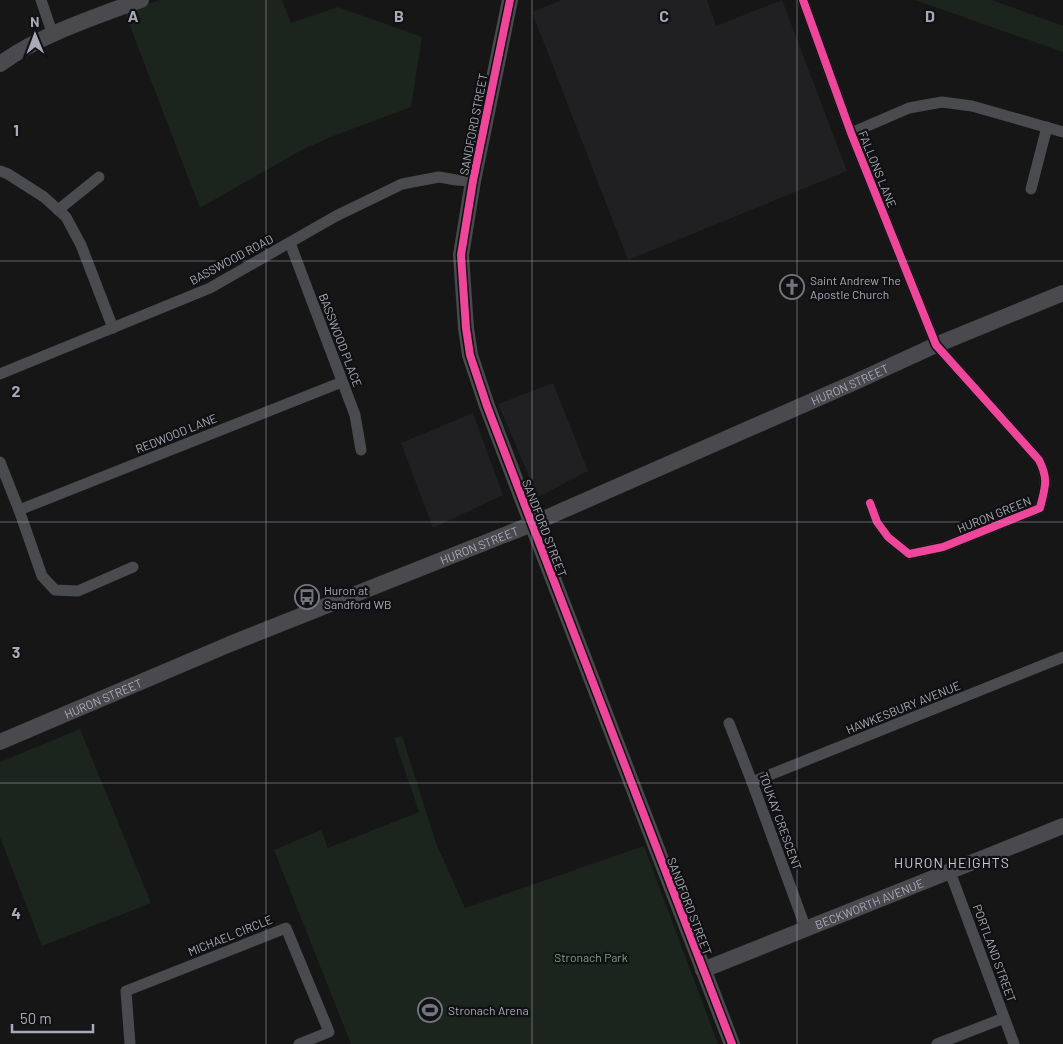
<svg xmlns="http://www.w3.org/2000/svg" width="1063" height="1044" font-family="Barlow,sans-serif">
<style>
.built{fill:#202023}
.green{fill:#1c241e}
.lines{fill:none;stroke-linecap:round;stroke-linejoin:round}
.street{stroke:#4a4b4f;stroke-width:11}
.secondary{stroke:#49494e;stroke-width:16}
.cycleway-casing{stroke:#111012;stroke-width:11}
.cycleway{stroke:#ed469a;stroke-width:8}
.grid{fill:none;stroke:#a7aab8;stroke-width:1;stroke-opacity:0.55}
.labels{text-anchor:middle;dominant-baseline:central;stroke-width:4.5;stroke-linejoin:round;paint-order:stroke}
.street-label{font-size:12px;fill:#a7aab8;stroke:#111012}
.poi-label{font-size:12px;fill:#a7aab8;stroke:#111012;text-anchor:start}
.park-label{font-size:12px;fill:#7da484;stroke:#111012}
.neighbourhood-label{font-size:14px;letter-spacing:1px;fill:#c8cad4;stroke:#111012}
.grid-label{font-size:16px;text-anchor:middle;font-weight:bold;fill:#a7aab8;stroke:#111012;stroke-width:4.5;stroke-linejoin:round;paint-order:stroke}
</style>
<rect width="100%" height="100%" fill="#161616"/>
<g class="built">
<path d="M562 0H707L716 26 782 0 847 171 628 260 532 12Z"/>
<path d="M553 383 588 471 538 497 498 404Z"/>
<path d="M473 413 503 495 433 528 401 443Z"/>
</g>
<g class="green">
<path d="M159 0H282L291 23 338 7 422 37 411 107 328 138 300 151 200 208 125 13Z"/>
<path d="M915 0H992L1063 26V52Z"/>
<path d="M80 729 151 903 42 946 0 837V762Z"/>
<path d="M402 736 436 843 465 908 644 846 718 1044H351L274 850 321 830 328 848 419 812 394 738Z"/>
</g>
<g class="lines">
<g class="street">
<path d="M41 0 53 35"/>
<path d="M803 0 851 133 936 345 1039 460C1049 480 1045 487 1040 508L943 547 909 554 888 537 877 522 870 503"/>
<path d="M851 133 909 108 942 102 972 106 1063 132"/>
<path d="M0 171 8 174 44 197 66 217 81 245 113 328"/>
<path d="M1031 189 1047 127"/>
<path d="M58 210 99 177"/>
<path d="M290 243 355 415 361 450"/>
<path d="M0 374 210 288 336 216 402 184 439 177 456 180 473 181"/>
<path d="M0 462 19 510 42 576 55 590 78 591 133 567"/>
<path d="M19 510 342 382"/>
<path d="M729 723 752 782 806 929"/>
<path d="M752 782 1063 657"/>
<path d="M950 872 1014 1044"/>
<path d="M130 1044 126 991 286 928 329 1032 299 1044"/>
<path d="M937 1044 1004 1018"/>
</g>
<g class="secondary">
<path d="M510 0 473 181 461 255 466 328 470 355 487 406 532 524 732 1044"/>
<path d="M0 64C40 35 94 17 141 0"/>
<path id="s1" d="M0 742 230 644 532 524 853 383 936 345 1063 293"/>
<path id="s2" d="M703 970 1063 826"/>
</g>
<defs>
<g id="cycleway">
<path d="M510 0 473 181 461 255 466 328 470 355 487 406 532 524 732 1044"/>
<path d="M803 0 851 133 936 345 1039 460C1049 480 1045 487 1040 508L943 547 909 554 888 537 877 522 870 503"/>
</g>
</defs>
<use href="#cycleway" class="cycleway-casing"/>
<use href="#cycleway" class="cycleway"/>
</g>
<path class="grid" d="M266 0V1044M532 0V1044M797 0V1044M0 261H1063M0 522H1063M0 783H1063"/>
<defs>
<symbol id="church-ring" viewBox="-11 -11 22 22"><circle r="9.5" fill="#111012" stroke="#74767f" stroke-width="1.5"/><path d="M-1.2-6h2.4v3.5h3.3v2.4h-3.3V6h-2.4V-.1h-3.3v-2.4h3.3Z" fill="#74767f"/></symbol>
<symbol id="bus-ring" viewBox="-11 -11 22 22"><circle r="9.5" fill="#111012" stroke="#74767f" stroke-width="1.5"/><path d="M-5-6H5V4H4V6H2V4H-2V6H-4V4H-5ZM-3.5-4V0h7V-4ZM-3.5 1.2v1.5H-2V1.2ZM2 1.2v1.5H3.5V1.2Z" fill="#74767f"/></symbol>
<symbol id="stadium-ring" viewBox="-11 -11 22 22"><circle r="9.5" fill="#111012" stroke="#74767f" stroke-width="1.5"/><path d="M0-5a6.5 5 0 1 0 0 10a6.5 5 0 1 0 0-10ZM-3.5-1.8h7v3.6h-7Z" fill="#74767f"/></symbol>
</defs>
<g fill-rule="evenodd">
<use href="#church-ring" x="778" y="273" width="28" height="28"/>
<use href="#bus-ring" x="293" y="583" width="28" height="28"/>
<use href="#stadium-ring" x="416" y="996" width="28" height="28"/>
</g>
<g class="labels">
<g class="street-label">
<text transform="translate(473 124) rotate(-79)">SANDFORD STREET</text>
<text transform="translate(878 169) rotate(68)">FALLONS LANE</text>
<text transform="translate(231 259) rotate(-28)">BASSWOOD ROAD</text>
<text transform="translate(341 340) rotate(69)">BASSWOOD PLACE</text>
<text stroke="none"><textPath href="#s1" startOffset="922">HURON STREET</textPath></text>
<text transform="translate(176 433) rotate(-22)">REDWOOD LANE</text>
<text transform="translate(994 514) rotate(-22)">HURON GREEN</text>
<text transform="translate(545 528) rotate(69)">SANDFORD STREET</text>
<text stroke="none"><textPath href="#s1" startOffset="518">HURON STREET</textPath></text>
<text stroke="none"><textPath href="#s1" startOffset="112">HURON STREET</textPath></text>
<text transform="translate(903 707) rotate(-22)">HAWKESBURY AVENUE</text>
<text transform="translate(781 821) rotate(70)">TOUKAY CRESCENT</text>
<text stroke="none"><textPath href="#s2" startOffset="179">BECKWORTH AVENUE</textPath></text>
<text transform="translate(690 906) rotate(69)">SANDFORD STREET</text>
<text transform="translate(230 935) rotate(-22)">MICHAEL CIRCLE</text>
<text transform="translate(995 953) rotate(70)">PORTLAND STREET</text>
</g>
<g class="poi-label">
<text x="810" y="280">Saint Andrew The<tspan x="810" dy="14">Apostle Church</tspan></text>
<text x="324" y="590">Huron at<tspan x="324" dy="14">Sandford WB</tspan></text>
<text x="448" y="1010">Stronach Arena</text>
</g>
<g class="park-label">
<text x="591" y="957">Stronach Park</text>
</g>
<g class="neighbourhood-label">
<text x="952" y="862">HURON HEIGHTS</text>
</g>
</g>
<g class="grid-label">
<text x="133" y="22">A</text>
<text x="399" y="22">B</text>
<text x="664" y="22">C</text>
<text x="930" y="22">D</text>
<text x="16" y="136">1</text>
<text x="16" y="397">2</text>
<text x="16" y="658">3</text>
<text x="16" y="919">4</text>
</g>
<g transform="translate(35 35) rotate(359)" stroke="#111012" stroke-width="4" paint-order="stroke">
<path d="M0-4L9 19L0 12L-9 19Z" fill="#a7aab8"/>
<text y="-8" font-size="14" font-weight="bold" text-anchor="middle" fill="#a7aab8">N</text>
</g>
<path d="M12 1024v8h81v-8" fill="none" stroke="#a7aab8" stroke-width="2.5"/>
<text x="20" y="1024" font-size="15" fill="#a7aab8" stroke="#111012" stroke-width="4" paint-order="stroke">50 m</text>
</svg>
